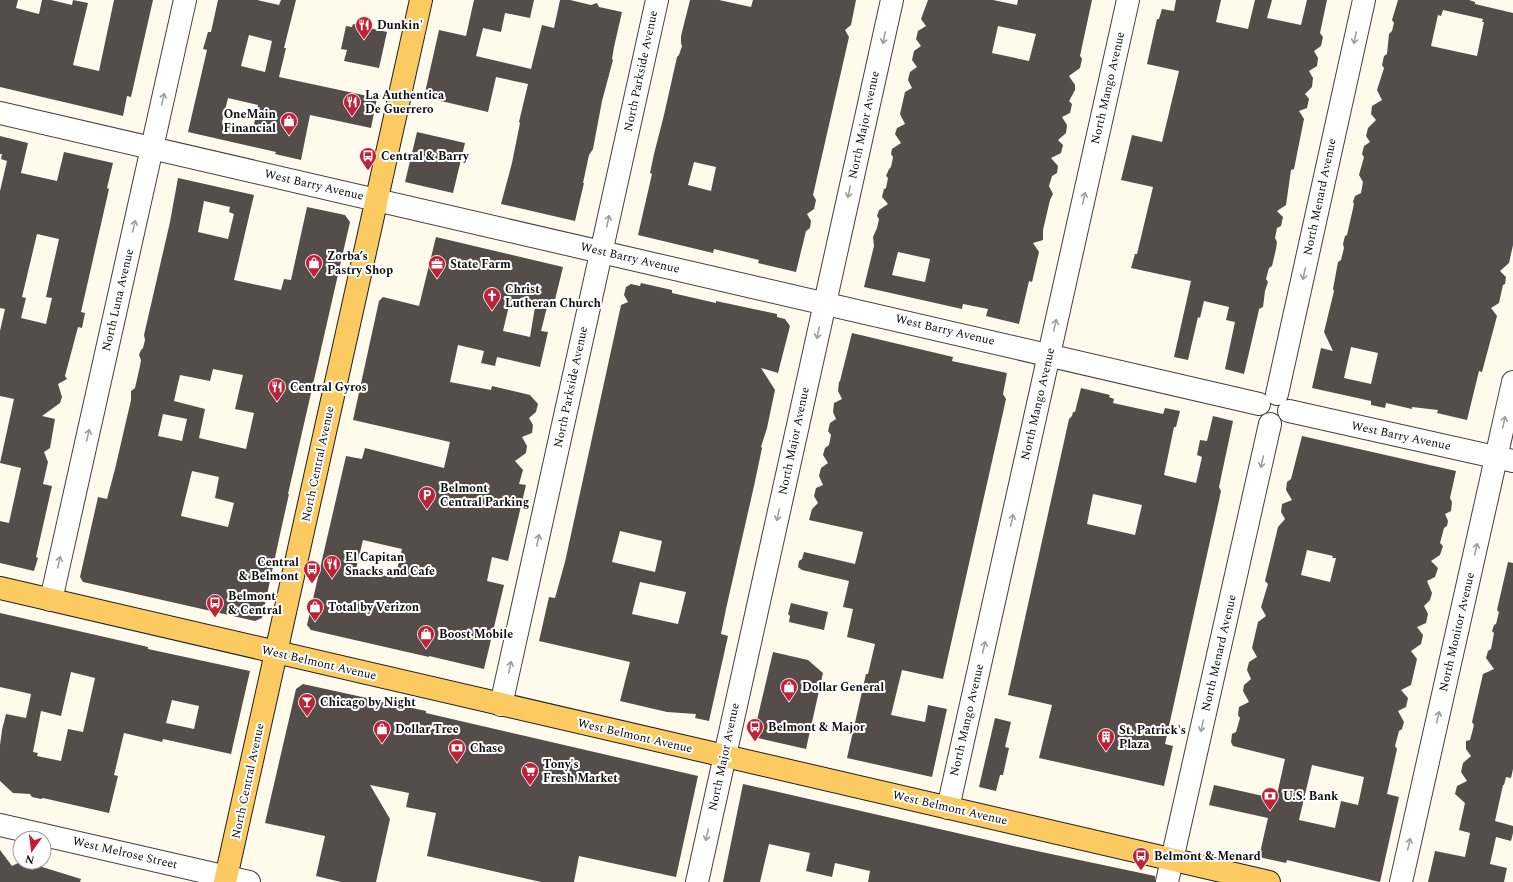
<svg xmlns="http://www.w3.org/2000/svg" width="1513" height="882" font-family="Spectral,serif">
<style>
.building{fill:#554d49;fill-rule:evenodd}
.lines{fill:none;stroke-linecap:round;stroke-linejoin:round}
.minor-casing{stroke:#404040;stroke-width:24}
.major-casing{stroke:#1e1e1e;stroke-width:24}
.minor{stroke:#fff;stroke-width:22}
.major{stroke:#fbca60;stroke-width:22}
.oneway{stroke:#9e9e9e}
.labels{text-anchor:middle;dominant-baseline:central;stroke-width:4;stroke-linejoin:round;paint-order:stroke}
.poi-label{font-size:12px;font-weight:bold;fill:#0d0d0d;stroke:#fff;text-anchor:start}
.street-label{font-size:12px;fill:#0d0d0d;stroke:#fff}
</style>
<rect width="100%" height="100%" fill="#fffaec"/>
<g class="building">
<path d="M0 0H18L16 8 39 14 42 0H51L72 5 73 0 88 3 73 65 99 71 114 0H153L131 97 127 96 123 116 0 87Z"/>
<path d="M218 0H257L279 5 281 0H296L284 48H286L279 77 377 98 371 128 310 115 301 160 275 154 276 152 188 132 207 50 203 49 208 32H211ZM249 35 272 41 265 72 241 66ZM228 98 258 105 253 129 222 122Z"/>
<path d="M474 0H534L530 18 505 13 501 32 483 28 476 56 531 69 542 25 554 28 560 0H570L591 5 597 3 599 7 622 12 614 47 612 59 613 60 602 101 593 149 589 155 583 183H584L575 221 501 204 512 163 520 123 519 122 528 84 496 77 488 112 424 97 439 30 466 36Z"/>
<path d="M690 0H719L751 7 753 0H856L851 25 845 30 849 37 813 195 816 200 814 209 807 214 811 221 810 228 806 231 796 272 758 263 759 260 714 249 713 253 638 235 652 174 650 173 654 154 664 115 677 57 679 55 682 46 681 43V36ZM694 162 716 167 711 191 688 185Z"/>
<path d="M928 0H993L1017 5 1018 0H1092L1080 56 1082 59 1080 68 1069 76 1075 85V90L1069 101 1072 104 1070 113 1062 117 1067 125 1066 133 1058 140 1063 145 1061 153 1051 158 1058 166 1057 173 1052 176 1049 186 1053 194 1050 200 1043 230V240L1033 243 1039 252 1032 282 1029 281 1019 324 986 316 988 309 963 304 962 309 864 287 874 246 873 237 877 228 879 219 877 216 879 210 888 204 882 197 884 189 886 188 888 178 886 176 889 169 891 167 893 157 891 154 892 149 901 143 895 134 897 128 905 124 900 114 905 92 912 88 908 80 910 72 917 67 912 60 914 51 921 46 916 39 918 31 926 26 921 19ZM998 26 1036 34 1029 61 992 53ZM898 252 930 259 925 282 892 275Z"/>
<path d="M1176 0H1221L1216 22 1248 29 1255 0H1272L1267 18 1301 25 1307 0H1327L1320 33 1323 37 1321 46 1314 51 1318 58 1317 66 1309 71 1313 78 1312 87 1305 94 1309 99 1307 108 1299 111 1304 119 1294 169 1291 170 1286 205 1277 211 1283 217 1281 226 1277 228 1275 238 1277 242 1276 249 1272 266 1269 268 1266 279 1268 282 1265 291 1263 307 1259 309 1258 314 1244 374 1225 369 1235 322 1226 320 1229 307 1204 301 1200 318 1198 317 1188 360 1174 357 1191 281 1131 268 1135 254H1137L1153 187 1121 180 1132 135 1162 142 1179 71 1147 64 1157 19H1159L1162 9 1174 11Z"/>
<path d="M1398 0H1469L1475 2V4L1513 13V245L1509 263 1500 271 1506 277 1505 284 1503 285 1499 303 1491 308 1497 316 1482 372 1479 371 1467 420 1437 413 1438 410 1412 407V409L1386 403 1385 408 1371 405V401L1312 388 1321 348 1333 351 1324 332 1334 291 1333 289 1338 262 1341 260 1344 248 1343 244 1345 236 1347 235 1354 204 1353 202 1355 196 1361 193 1363 182 1359 175 1364 157 1362 154 1364 146 1370 142 1366 136 1368 128 1376 120 1371 114 1372 106 1382 100 1377 90 1384 68 1382 65 1384 56 1387 54 1389 34 1392 31 1394 23 1392 20ZM1443 10 1483 19 1482 22H1484L1477 56 1431 46 1438 15 1441 16ZM1351 347 1378 353 1371 384 1344 378Z"/>
<path d="M353 24 387 32 379 68 344 61 347 50 341 49 346 26 352 27Z"/>
<path d="M417 132 465 143 453 193 405 182Z"/>
<path d="M0 136 28 143 21 173 57 181 64 152 113 163 107 188 109 189 81 312 85 313 82 328 78 327 65 376 67 379 58 384 62 397 60 403 42 416 55 419 50 448 44 452 48 462 43 484 52 486 36 557 38 558 34 571 0 563V521L9 523 21 468 0 463 14 399 0 396V331L5 309 0 308V191L7 161 1 159 2 154H0ZM37 234 59 239 46 297 52 298 46 324 21 318 26 298 22 297Z"/>
<path d="M178 178 254 195 234 280 281 290 284 279 291 280 307 207 345 215 350 222 288 494H289L279 539 262 618 255 621 83 582 80 577 98 497 107 499 115 469 131 400V391L135 388 140 366 141 360 139 355 141 350 143 348 145 340 144 335 170 222ZM204 201 230 207 229 212 234 214 228 239 198 232ZM213 369 243 375 235 409 254 413 246 449 199 438 205 409 174 401 180 375 210 381ZM163 414 187 419 182 441 158 436ZM192 471 219 477 215 498 234 503 228 527 181 516Z"/>
<path d="M436 237 563 267 553 308 547 307 541 331 548 332 540 367 497 357 495 366 481 363 484 351 458 345 450 382 491 390 492 386 530 395 538 404 536 412 529 418 533 425 532 433 522 437 527 446 526 453 515 461 523 470 519 484 526 485 508 561 492 557 487 581 504 585 484 669 429 656V657L311 630 307 625 346 456 362 459 365 448 444 468 450 442 353 420 379 301 383 297 419 306ZM510 301 535 307 530 337 503 331ZM363 540 402 549 395 578 356 569Z"/>
<path d="M641 283 672 290V293L716 303V301L777 314V317L785 319 790 326 778 373 761 368 775 390 767 428 761 447 762 448 754 486 726 609 721 634 728 636 709 721 695 718 696 714 667 712 620 701 630 662 539 641 549 597 555 598 565 562 621 305 628 302 624 295 626 287 631 284 640 286ZM620 531 662 541 655 572 612 562ZM640 582 686 592 678 624 632 614Z"/>
<path d="M852 333 953 357 952 361 1007 373 1003 394 1006 399 1002 417 943 679 902 670 891 715 925 722 928 705 947 709 932 777 847 758 866 674H868L875 644 847 637 853 609 843 607 849 581 802 570 798 567 799 561 802 559 804 552 855 564 863 532 809 520 812 509 818 503 814 496 816 488 823 485 819 476 821 468 828 463 823 455 825 448 829 445 831 435 828 431 830 423 836 419 833 412 834 403 842 399 838 391 839 382 840 381Z"/>
<path d="M1081 388 1110 395 1109 397 1114 399 1113 403 1163 414 1165 408 1180 411 1176 427H1174L1164 475 1196 483 1202 457 1197 455 1200 440 1207 441 1213 416 1233 421 1219 487 1221 491 1218 505 1165 744 1173 746 1164 786 1039 758 1052 705 1008 695 1069 419 1072 416 1073 412H1075ZM1093 494 1142 505 1135 535 1087 524Z"/>
<path d="M1302 436 1456 471 1450 498 1452 502 1451 511 1445 514 1448 521 1447 526 1444 528 1440 543 1443 546 1440 555 1431 561 1438 568 1435 577 1427 581 1432 593 1430 600 1424 606 1428 614 1426 623 1417 627 1423 635 1421 644 1411 651 1417 659 1411 685 1401 690 1408 698 1406 707 1398 711 1404 722 1402 729 1399 731 1395 746 1397 749 1387 794 1399 797 1380 882 1287 860 1286 863 1259 857 1268 818 1209 805 1214 785 1276 799 1285 759 1233 746 1231 742 1232 734 1236 732 1240 718 1238 715 1239 707 1249 702 1243 691 1244 685 1251 679 1247 670 1249 662 1257 657 1252 648 1258 622 1266 616 1261 607 1268 584 1265 581 1278 527 1285 519 1281 512 1282 504 1292 500 1286 490 1287 482 1291 479ZM1307 550 1333 556 1332 558H1336L1330 582 1301 575ZM1312 765 1364 777 1358 805 1341 801 1335 828 1299 820Z"/>
<path d="M1508 562 1513 563V769L1511 778 1506 777 1504 785H1503L1495 821 1513 826V833L1511 841 1496 837 1490 864 1507 868 1504 882H1428L1435 851 1465 857 1470 833 1459 830 1465 803 1455 794 1457 786 1467 781 1461 772 1463 763 1471 756 1466 749V741L1470 740 1474 725 1472 722 1483 674 1494 669 1486 658 1488 651 1491 649 1494 633 1492 631 1494 625 1496 624 1499 612 1497 610Z"/>
<path d="M791 603 828 612 824 630 789 622 790 616 788 614Z"/>
<path d="M0 613 131 643 148 647V649L250 671 231 754 163 739 162 742 124 733 114 775 118 776 109 813 43 798 41 799 32 797 30 794 13 793 0 781V745L2 730 6 714 26 718 31 694 0 687ZM71 672 95 678 83 732 68 729 61 761 37 756 38 753 33 752 41 711 61 716ZM172 700 199 706 194 729 166 723Z"/>
<path d="M773 652 808 660 823 673 806 749 758 738 754 733Z"/>
<path d="M303 684 426 711V713L698 776 676 877 579 856 574 882H541L427 856 436 813 406 807 409 793 370 785 390 819 376 882H341L316 876 325 836 265 823 296 689Z"/>
<path d="M995 718 1011 722 1005 747 1009 748 1003 775H1000L996 791 979 787Z"/>
<path d="M743 784 1018 847 1155 876V882H868L870 871 835 863 832 877 806 871 810 853 769 844 760 882H723Z"/>
<path d="M0 850 12 866 20 862 28 863 32 870 39 866 81 879 80 882H0Z"/>
</g>
<g class="lines">
<defs>
<g id="minor">
<path d="M0 113 1259 404"/>
<path d="M1277 394 1364 0"/>
<path d="M1289 411 1513 461"/>
<path d="M51 600 185 0"/>
<path d="M501 705 657 0"/>
<path d="M948 808 1128 0"/>
<path d="M0 825 249 882"/>
<path d="M697 882 892 0"/>
<path d="M1167 882 1270 424"/>
<path d="M1401 882 1513 382"/>
</g>
<g id="major">
<path d="M0 588 1269 882"/>
<path d="M225 882 421 0"/>
</g>
</defs>
<use href="#minor" class="minor-casing"/>
<use href="#major" class="major-casing"/>
<use href="#minor" class="minor"/>
<use href="#major" class="major"/>
</g>
<defs><path id="oneway-shaft" d="M-6 0H5M1.5-3L5.5 0L1.5 3" fill="none" stroke-width="1.6" stroke-linecap="round" stroke-linejoin="round"/></defs>
<g class="oneway">
<use href="#oneway-shaft" transform="translate(884 38) rotate(102)"/>
<use href="#oneway-shaft" transform="translate(1355 38) rotate(102)"/>
<use href="#oneway-shaft" transform="translate(163 99) rotate(-77)"/>
<use href="#oneway-shaft" transform="translate(849 192) rotate(102)"/>
<use href="#oneway-shaft" transform="translate(1084 198) rotate(-77)"/>
<use href="#oneway-shaft" transform="translate(608 221) rotate(-78)"/>
<use href="#oneway-shaft" transform="translate(134 226) rotate(-77)"/>
<use href="#oneway-shaft" transform="translate(1304 274) rotate(102)"/>
<use href="#oneway-shaft" transform="translate(1055 325) rotate(-77)"/>
<use href="#oneway-shaft" transform="translate(818 333) rotate(102)"/>
<use href="#oneway-shaft" transform="translate(1504 422) rotate(-77)"/>
<use href="#oneway-shaft" transform="translate(88 435) rotate(-77)"/>
<use href="#oneway-shaft" transform="translate(1262 462) rotate(103)"/>
<use href="#oneway-shaft" transform="translate(778 515) rotate(102)"/>
<use href="#oneway-shaft" transform="translate(1012 520) rotate(-77)"/>
<use href="#oneway-shaft" transform="translate(538 540) rotate(-78)"/>
<use href="#oneway-shaft" transform="translate(1476 549) rotate(-77)"/>
<use href="#oneway-shaft" transform="translate(59 562) rotate(-77)"/>
<use href="#oneway-shaft" transform="translate(984 647) rotate(-77)"/>
<use href="#oneway-shaft" transform="translate(510 667) rotate(-77)"/>
<use href="#oneway-shaft" transform="translate(1438 717) rotate(-77)"/>
<use href="#oneway-shaft" transform="translate(1202 726) rotate(103)"/>
<use href="#oneway-shaft" transform="translate(707 835) rotate(103)"/>
<use href="#oneway-shaft" transform="translate(1409 844) rotate(-77)"/>
</g>
<defs>
<symbol id="restaurant-pin" viewBox="-11 -11 22 30"><path d="M0 17L-7.5 6A9.5 9.5 0 1 1 7.5 6Z" fill="#bf2236" stroke="#fff"/><path d="M-5-6h1v4h1v-4h1v4h1v-4h1v5L-1.5 .5V6h-2V.5L-5-1ZM5-6V6H3V1.5H1.5Q1.5-4 5-6Z" fill="#fff"/></symbol>
<symbol id="shop-pin" viewBox="-11 -11 22 30"><path d="M0 17L-7.5 6A9.5 9.5 0 1 1 7.5 6Z" fill="#bf2236" stroke="#fff"/><path d="M-5-2.5h2.3a2.7 3.5 0 0 1 5.4 0H5L5.5 6h-11ZM-1.5-2.5h3a1.5 2.3 0 0 0-3 0Z" fill="#fff"/></symbol>
<symbol id="bus-pin" viewBox="-11 -11 22 30"><path d="M0 17L-7.5 6A9.5 9.5 0 1 1 7.5 6Z" fill="#bf2236" stroke="#fff"/><path d="M-5-6H5V4H4V6H2V4H-2V6H-4V4H-5ZM-3.5-4V0h7V-4ZM-3.5 1.2v1.5H-2V1.2ZM2 1.2v1.5H3.5V1.2Z" fill="#fff"/></symbol>
<symbol id="office-pin" viewBox="-11 -11 22 30"><path d="M0 17L-7.5 6A9.5 9.5 0 1 1 7.5 6Z" fill="#bf2236" stroke="#fff"/><path d="M-6-3h4V-5.5h4V-3h4V5H-6ZM-1-4.5V-3h2v-1.5ZM-6 0V1H6V0Z" fill="#fff"/></symbol>
<symbol id="church-pin" viewBox="-11 -11 22 30"><path d="M0 17L-7.5 6A9.5 9.5 0 1 1 7.5 6Z" fill="#bf2236" stroke="#fff"/><path d="M-1.2-6h2.4v3.5h3.3v2.4h-3.3V6h-2.4V-.1h-3.3v-2.4h3.3Z" fill="#fff"/></symbol>
<symbol id="parking-pin" viewBox="-11 -11 22 30"><path d="M0 17L-7.5 6A9.5 9.5 0 1 1 7.5 6Z" fill="#bf2236" stroke="#fff"/><path d="M-3.5-5.5H1a3.5 3.5 0 0 1 0 7H-1V5.5H-3.5ZM-1-3.4V-.6H.8a1.4 1.4 0 0 0 0-2.8Z" fill="#fff"/></symbol>
<symbol id="bar-pin" viewBox="-11 -11 22 30"><path d="M0 17L-7.5 6A9.5 9.5 0 1 1 7.5 6Z" fill="#bf2236" stroke="#fff"/><path d="M-6-5H6L.8 .8V4.5H3.5V6h-7V4.5H-.8V.8Z" fill="#fff"/></symbol>
<symbol id="building-pin" viewBox="-11 -11 22 30"><path d="M0 17L-7.5 6A9.5 9.5 0 1 1 7.5 6Z" fill="#bf2236" stroke="#fff"/><path d="M-4-6H4V6H1V3H-1V6H-4ZM-2.5-4.3h1.7v1.8h-1.7ZM.8-4.3h1.7v1.8H.8ZM-2.5-1h1.7V.8h-1.7ZM.8-1h1.7V.8H.8Z" fill="#fff"/></symbol>
<symbol id="bank-pin" viewBox="-11 -11 22 30"><path d="M0 17L-7.5 6A9.5 9.5 0 1 1 7.5 6Z" fill="#bf2236" stroke="#fff"/><path d="M-6-4H6V4H-6ZM0-2.3a2.3 2.3 0 1 0 0 4.6a2.3 2.3 0 1 0 0-4.6Z" fill="#fff"/></symbol>
<symbol id="supermarket-pin" viewBox="-11 -11 22 30"><path d="M0 17L-7.5 6A9.5 9.5 0 1 1 7.5 6Z" fill="#bf2236" stroke="#fff"/><path d="M-6-5.5h2.5l.6 2H6L4.5 2H-2.5L-4.4-4H-6ZM-1.5 3.2a1.3 1.3 0 1 0 .1 0ZM3 3.2a1.3 1.3 0 1 0 .1 0Z" fill="#fff"/></symbol>
</defs>
<g fill-rule="evenodd">
<use href="#restaurant-pin" x="354" y="15" width="20" height="27"/>
<use href="#restaurant-pin" x="342" y="92" width="20" height="27"/>
<use href="#shop-pin" x="279" y="111" width="20" height="27"/>
<use href="#bus-pin" x="358" y="146" width="20" height="27"/>
<use href="#shop-pin" x="304" y="253" width="20" height="27"/>
<use href="#office-pin" x="427" y="254" width="20" height="27"/>
<use href="#church-pin" x="482" y="286" width="20" height="27"/>
<use href="#restaurant-pin" x="267" y="377" width="20" height="27"/>
<use href="#parking-pin" x="417" y="485" width="20" height="27"/>
<use href="#restaurant-pin" x="322" y="554" width="20" height="27"/>
<use href="#bus-pin" x="302" y="559" width="20" height="27"/>
<use href="#bus-pin" x="205" y="593" width="20" height="27"/>
<use href="#shop-pin" x="305" y="597" width="20" height="27"/>
<use href="#shop-pin" x="416" y="624" width="20" height="27"/>
<use href="#shop-pin" x="779" y="677" width="20" height="27"/>
<use href="#bar-pin" x="297" y="692" width="20" height="27"/>
<use href="#bus-pin" x="745" y="717" width="20" height="27"/>
<use href="#shop-pin" x="372" y="719" width="20" height="27"/>
<use href="#building-pin" x="1096" y="727" width="20" height="27"/>
<use href="#bank-pin" x="447" y="738" width="20" height="27"/>
<use href="#supermarket-pin" x="520" y="761" width="20" height="27"/>
<use href="#bank-pin" x="1260" y="786" width="20" height="27"/>
<use href="#bus-pin" x="1131" y="846" width="20" height="27"/>
</g>
<g class="labels">
<g class="poi-label">
<text x="377" y="25">Dunkin'</text>
<text x="365" y="95">La Authentica<tspan x="365" dy="14">De Guerrero</tspan></text>
<text x="276" y="114" text-anchor="end">OneMain<tspan x="276" dy="14">Financial</tspan></text>
<text x="381" y="156">Central &amp; Barry</text>
<text x="327" y="256">Zorba’s<tspan x="327" dy="14">Pastry Shop</tspan></text>
<text x="450" y="264">State Farm</text>
<text x="505" y="289">Christ<tspan x="505" dy="14">Lutheran Church</tspan></text>
<text x="290" y="387">Central Gyros</text>
<text x="440" y="488">Belmont<tspan x="440" dy="14">Central Parking</tspan></text>
<text x="345" y="557">El Capitan<tspan x="345" dy="14">Snacks and Cafe</tspan></text>
<text x="299" y="562" text-anchor="end">Central<tspan x="299" dy="14">&amp; Belmont</tspan></text>
<text x="228" y="596">Belmont<tspan x="228" dy="14">&amp; Central</tspan></text>
<text x="328" y="607">Total by Verizon</text>
<text x="439" y="634">Boost Mobile</text>
<text x="802" y="687">Dollar General</text>
<text x="320" y="702">Chicago by Night</text>
<text x="768" y="727">Belmont &amp; Major</text>
<text x="395" y="729">Dollar Tree</text>
<text x="1119" y="730">St. Patrick's<tspan x="1119" dy="14">Plaza</tspan></text>
<text x="470" y="748">Chase</text>
<text x="543" y="764">Tony's<tspan x="543" dy="14">Fresh Market</tspan></text>
<text x="1283" y="796">U.S. Bank</text>
<text x="1154" y="856">Belmont &amp; Menard</text>
</g>
<g class="street-label">
<text transform="translate(641 71) rotate(-78)">North Parkside Avenue</text>
<text transform="translate(1108 88) rotate(-77)">North Mango Avenue</text>
<text transform="translate(864 125) rotate(-78)">North Major Avenue</text>
<text transform="translate(314 185) rotate(13)">West Barry Avenue</text>
<text transform="translate(1320 197) rotate(-78)">North Menard Avenue</text>
<text transform="translate(630 258) rotate(13)">West Barry Avenue</text>
<text transform="translate(118 300) rotate(-77)">North Luna Avenue</text>
<text transform="translate(945 330) rotate(13)">West Barry Avenue</text>
<text transform="translate(571 387) rotate(-78)">North Parkside Avenue</text>
<text transform="translate(1038 404) rotate(-77)">North Mango Avenue</text>
<text transform="translate(1401 436) rotate(12)">West Barry Avenue</text>
<text transform="translate(794 441) rotate(-78)">North Major Avenue</text>
<text transform="translate(318 464) rotate(-78)">North Central Avenue</text>
<text transform="translate(1457 632) rotate(-77)">North Monitor Avenue</text>
<text transform="translate(1219 653) rotate(-77)">North Menard Avenue</text>
<text transform="translate(319 663) rotate(13)">West Belmont Avenue</text>
<text transform="translate(967 720) rotate(-77)">North Mango Avenue</text>
<text transform="translate(635 736) rotate(13)">West Belmont Avenue</text>
<text transform="translate(724 757) rotate(-78)">North Major Avenue</text>
<text transform="translate(248 781) rotate(-78)">North Central Avenue</text>
<text transform="translate(950 808) rotate(13)">West Belmont Avenue</text>
<text transform="translate(125 853) rotate(13)">West Melrose Street</text>
</g>
</g>
<g transform="translate(32 850) rotate(194)"><circle r="19" fill="#ffffff" stroke="#9e9e9e"/>
<path d="M0-3L7 15L0 10L-7 15Z" fill="#bf2236"/>
<text y="-6" font-size="11" font-weight="bold" text-anchor="middle" fill="#0d0d0d">N</text>
</g>
</svg>
